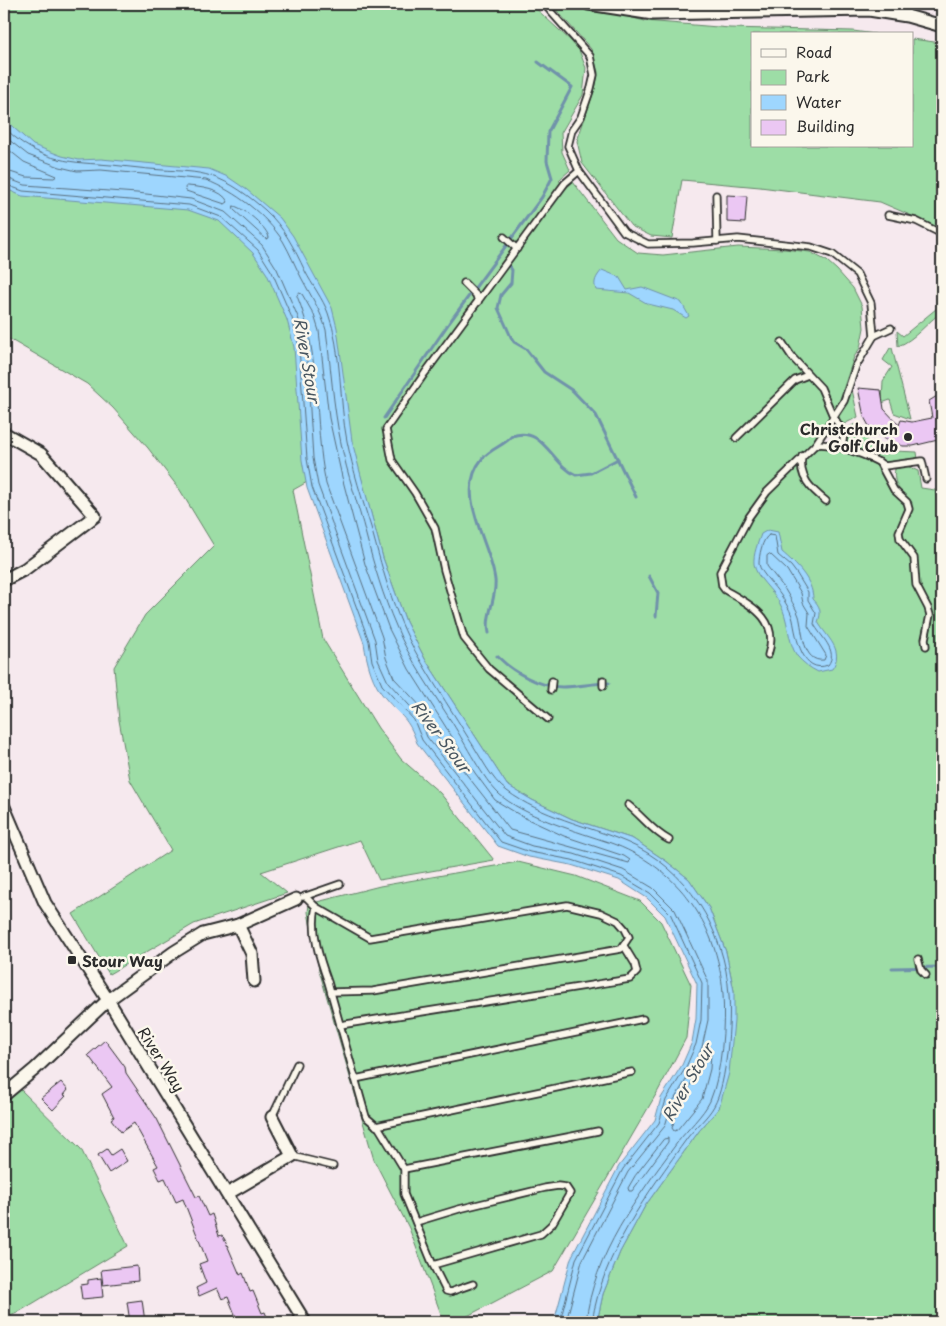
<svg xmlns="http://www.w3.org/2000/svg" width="946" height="1326" font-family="'Playpen Sans',sans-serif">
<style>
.green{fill:#9ddda6;stroke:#648468}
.water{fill:#9ed6fe;stroke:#7092aa}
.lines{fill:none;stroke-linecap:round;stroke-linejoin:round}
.shore{stroke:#596f7f;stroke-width:1}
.stream{stroke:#7092aa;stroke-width:3}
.building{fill:#ebc7f3;stroke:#2b2b2b}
.service-casing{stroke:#2b2b2b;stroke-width:9}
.minor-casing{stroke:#2b2b2b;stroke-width:15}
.service{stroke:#fbf7ec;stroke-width:5.5}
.minor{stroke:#fbf7ec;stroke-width:11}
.poi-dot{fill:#2b2b2b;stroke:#fbf7ec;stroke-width:2}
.labels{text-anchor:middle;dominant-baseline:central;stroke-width:5;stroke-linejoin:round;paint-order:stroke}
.poi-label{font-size:15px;font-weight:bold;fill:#2b2b2b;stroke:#fbf7ec;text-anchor:end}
.street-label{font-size:15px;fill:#2b2b2b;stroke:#fbf7ec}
.water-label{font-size:16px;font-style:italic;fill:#485660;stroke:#fbf7ec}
</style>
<rect width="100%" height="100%" fill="#f6e9ee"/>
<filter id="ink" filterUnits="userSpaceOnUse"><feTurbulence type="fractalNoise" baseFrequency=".02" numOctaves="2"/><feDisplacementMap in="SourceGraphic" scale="10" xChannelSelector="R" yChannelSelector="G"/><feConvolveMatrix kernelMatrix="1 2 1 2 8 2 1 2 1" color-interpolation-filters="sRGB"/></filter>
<g filter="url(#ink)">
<g class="green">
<path d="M4 4H531L571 41 579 50 586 68 583 95 561 133 562 152 570 170 559 180 565 189 573 182 616 238 638 253 663 255 738 247 784 249 810 252 827 261 837 270 853 288 862 306 864 328 860 348 854 357 837 408 824 424 816 439 817 447 832 448 873 461 878 465 890 490 905 503 906 512 910 515 912 502C901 494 892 483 895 469L907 466 918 471 921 488 935 490 942 523V1322H597L603 1294 620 1252 645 1206 699 1131 719 1108 734 991 726 952 709 908 689 879 666 861 633 839 572 819 532 800 507 785 425 659 406 622 383 558 355 455 293 490 323 639 378 728 401 759 440 793 494 860 379 880 360 840 261 872 287 893 194 924 109 974 73 914 171 850 130 780 119 720 114 667 145 615 214 546 180 490 148 448 113 408 87 384 4 336Z"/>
<path d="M551 4H577L645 21 730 28 853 31 875 34H752V146H912V39L942 43V229L880 202 760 187 682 180 672 238 651 236 631 226 582 163 577 141 596 85 598 72 591 49Z"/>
<path d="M942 304V312C927 322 915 340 898 346L897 331 903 336Z"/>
<path d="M890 348H892L910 419 894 413 890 400 882 403 883 381 892 367 883 360Z"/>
<path d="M851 385 858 417 844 424 841 423 839 416Z"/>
<path d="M855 424 865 438 878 449 882 445 894 451 917 452 918 459 886 464 874 455 855 451 847 445 848 428Z"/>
<path d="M518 862 576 876 640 901 661 922 691 985 686 1038 658 1091 553 1271 456 1322H444L409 1228 374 1160 319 970 308 912 309 904 380 886Z"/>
<path d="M16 1085 81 1149 128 1246 17 1313 4 1319V1095Z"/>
</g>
<g class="water">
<path d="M4 119 33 145 62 156 79 160 101 159 209 169 228 177 247 190 280 218 293 236 332 308 337 328 352 441 360 472 383 558 406 622 425 659 507 785 532 800 572 819 633 839 666 861 689 879 709 908 726 952 734 991V1021L729 1073 719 1108 699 1131 645 1206 620 1252 603 1294 597 1322H554L571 1258 619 1166 655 1120 661 1098 682 1065 692 1042 696 1019 697 984 665 916 647 898 619 880 571 865 529 857 498 846 417 743C408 717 402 718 385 698 372 683 367 663 364 643L307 488 302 460 294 347 287 320 267 274 253 253 219 221 188 210 22 196 4 188Z"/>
<path d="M602 270 619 277 627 290 642 287 681 302 689 316 686 318 673 310 648 304 629 293 596 290C593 282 596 277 602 270Z"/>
<path d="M768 530 778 532 782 552C796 564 813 580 813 599 820 606 822 612 818 622 827 638 845 650 832 669L818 672C810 668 803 663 797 656 787 641 789 618 779 602 773 590 756 578 754 564 753 554 758 543 761 534Z"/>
</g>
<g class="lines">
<g class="shore">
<path d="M4 127C32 156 59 162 98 164 119 165 141 169 163 170 178 171 196 171 211 176 231 182 250 197 265 210 284 227 294 248 305 271 312 285 323 299 328 313 342 350 339 402 347 441 353 470 362 499 371 527 384 575 396 621 422 663 437 689 454 714 469 739 480 755 491 780 507 791 542 817 586 825 626 842 687 867 725 930 729 995 731 1021 727 1084 714 1106 708 1117 696 1127 688 1137 647 1194 603 1252 592 1322"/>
<path d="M4 136 28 155 60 167 77 171 101 170 206 180C236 192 265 214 283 241 290 253 295 266 302 279 311 296 321 311 326 330 331 368 333 406 341 443 347 474 358 504 366 535 374 566 383 596 396 626 410 661 433 692 453 724 465 743 483 779 499 794 522 815 572 830 602 840 673 862 718 920 723 994 725 1024 722 1073 710 1101 704 1114 686 1131 677 1143 638 1196 593 1255 586 1322"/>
<path d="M4 146 24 162 57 176 54 178 26 177 4 170"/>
<path d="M4 177 25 185 137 193 191 199 225 212 262 245 277 269 298 317 306 346 313 458 318 485 375 640 378 660 388 682 419 716 427 737 505 836 532 846 574 854 623 870 653 888 675 910 708 981V1020L702 1047 692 1070 672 1103 665 1126 628 1172 582 1261 566 1322"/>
<path d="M4 184 23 191 189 205 221 217 258 250 272 272 292 318 299 347 307 459 312 487 369 641 372 661 382 685 414 720 422 740 501 842 530 852 572 860 621 876 650 893 670 913 702 983 701 1020 696 1044 686 1067 666 1100 659 1123 623 1169 576 1259 560 1322"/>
<path d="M187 186C200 187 222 189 228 202L225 204 186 191 185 188Z"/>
<path d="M234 206C244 208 268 228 269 238L266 239 234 210Z"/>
<path d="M299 293 302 294 314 315 319 331 329 418 342 477 365 564 389 629 409 669 475 773 495 800 523 817 564 836 624 856 630 860 629 863 510 830 434 733 425 711 394 678 386 658 382 637 326 484C313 421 322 355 297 296Z"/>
<path d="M769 535 775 536 778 555 791 566 797 574 808 592V600L816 613 814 624C820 636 839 651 828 665 802 675 796 636 793 620 792 614 788 607 785 602 780 591 760 573 759 564 759 556 762 539 769 535Z"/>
<path d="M770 554 787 570 801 593 803 603 809 613 808 626 826 655 824 660C802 663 803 630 799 616 797 610 793 604 790 598 784 586 775 577 767 566V556Z"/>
<path d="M711 1053 710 1069 702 1099 677 1130 674 1131 672 1128 679 1106 707 1054Z"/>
<path d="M664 1139 668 1138V1142L632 1191H629L628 1188 635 1176Z"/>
</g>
<g class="stream">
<path d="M508 265 512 270 511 283 501 295 498 308 511 337 514 342 526 349 544 372 573 391 596 415 636 497"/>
<path d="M384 418 449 323 542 197 552 178 547 161 548 132 572 87 538 62"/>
<path d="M649 576 658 593 656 616"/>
<path d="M489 633C485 615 497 598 495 580 491 544 453 494 482 459 491 448 504 446 512 436 543 425 552 465 576 475L591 473 618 459"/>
<path d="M497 656C513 672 539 687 562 687 578 687 593 683 609 683"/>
<path d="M892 968 942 967"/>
</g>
</g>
<g class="building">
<path d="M727 195 747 196 745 223 727 222Z"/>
<path d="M858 388 881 390 884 409 899 425 901 420 912 422 932 418 929 401 942 393V439L913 446H903L884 439 869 426 864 417Z"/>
<path d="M105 1040 125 1067 126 1073 157 1119 196 1197 199 1196 208 1216 212 1214 219 1236 222 1235 225 1240 240 1275 243 1273 250 1292 253 1291 262 1313 265 1312 269 1322H238L228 1297 222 1299 217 1288 199 1296 196 1288 206 1283 199 1264 207 1261 183 1199 176 1202 165 1178 160 1180 154 1168 158 1166 134 1123 121 1132 111 1119 114 1117 102 1094 112 1087 88 1055Z"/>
<path d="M61 1082 68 1090 64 1095 66 1096 53 1110 41 1098Z"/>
<path d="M107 1149 111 1155 120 1149 127 1161 109 1173 98 1155Z"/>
<path d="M137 1266 138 1281 103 1285 101 1270Z"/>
<path d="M101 1278 103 1297 82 1299 80 1285 88 1284V1280Z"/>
<path d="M142 1300 145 1322H130L127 1302Z"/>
</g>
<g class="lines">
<defs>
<g id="service">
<path d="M544 4 590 56 594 75 591 88 581 117 572 130 568 146 579 171 624 232 648 244 693 243 738 239 811 247 832 254 857 274 871 303 874 336 856 366 844 401 815 445 767 492 749 517 720 572 722 586 725 590C752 606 780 619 768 655"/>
<path d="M907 16V4"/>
<path d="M716 195 717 241"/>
<path d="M888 215 916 221 942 234"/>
<path d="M504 237 517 249"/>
<path d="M464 283 476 295 478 302"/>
<path d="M874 336 891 328"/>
<path d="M782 342 792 357 821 388 833 416 844 433 842 448"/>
<path d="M736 438 795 380 808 375"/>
<path d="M815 445C831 441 872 457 885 466L922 461 926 479"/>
<path d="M802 456C798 477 811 489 826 501"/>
<path d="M879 462 894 490 907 502 909 509 899 532 900 539 914 558 916 585 928 608 930 615 925 639 926 646"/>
<path d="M603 686V680"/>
<path d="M551 690 552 681"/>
<path d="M548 719 489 669 464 638 444 570 435 528 415 493 392 460 386 429 425 373 565 183 579 171"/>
<path d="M628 805C642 816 653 832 669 840"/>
<path d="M305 896 316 907C310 931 320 960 328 982L366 1117 379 1128 404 1169V1194L433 1265 446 1291 450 1292 473 1284"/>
<path d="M303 897 340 884"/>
<path d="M316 907 370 938 567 905 601 913 618 921 625 929 629 937 621 949 373 991 331 992"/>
<path d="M918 959 921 970 926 975"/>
<path d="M340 1025 630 979 637 972 635 964 624 946"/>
<path d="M355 1079 643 1019"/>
<path d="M272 1117 297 1064"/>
<path d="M376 1126 632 1072"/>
<path d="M292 1156 333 1166"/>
<path d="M404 1169 598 1131"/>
<path d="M416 1222 459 1209 545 1188 558 1186 566 1187 570 1193 552 1224 541 1234 433 1265"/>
</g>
<g id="minor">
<path d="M589 4 653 14 869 10 907 16 942 26"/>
<path d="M4 433 41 454 95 516 25 569 4 580"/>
<path d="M4 807 45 903 108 1000 305 1322"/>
<path d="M238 925 252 954 254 981"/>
<path d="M4 1095 35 1069 108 1000 174 952 203 934 238 925 296 899"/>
<path d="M227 1194 292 1156 272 1117"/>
</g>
</defs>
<use href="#service" class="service-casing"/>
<use href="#minor" class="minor-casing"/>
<use href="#service" class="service"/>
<use href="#minor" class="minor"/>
</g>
</g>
<g class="poi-dot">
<circle cx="908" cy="437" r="5"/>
<rect x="67" y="955" width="10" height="10" rx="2.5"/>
</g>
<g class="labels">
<g class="poi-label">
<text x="898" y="428">Christchurch<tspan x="898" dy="17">Golf Club</tspan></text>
<text x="82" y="960" text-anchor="start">Stour Way</text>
</g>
<g class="street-label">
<text transform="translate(162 1059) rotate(58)">River Way</text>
</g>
<g class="water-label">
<text transform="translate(308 360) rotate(80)">River Stour</text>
<text transform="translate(442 736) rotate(53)">River Stour</text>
<text transform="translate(687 1082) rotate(-60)">River Stour</text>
</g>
</g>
<rect width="946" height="1326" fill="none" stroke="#fbf7ec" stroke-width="20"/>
<rect x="10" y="10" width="926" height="1306" fill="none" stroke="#2b2b2b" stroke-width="2" filter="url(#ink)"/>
<rect x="751" y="32" width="162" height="115" fill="#fbf7ec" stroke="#a8a59f"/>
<rect x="761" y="49" width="25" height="8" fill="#fbf7ec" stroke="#a8a59f"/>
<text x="796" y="58" font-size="15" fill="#2b2b2b">Road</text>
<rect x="761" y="70" width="25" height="15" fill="#9ddda6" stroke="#a8a59f"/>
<text x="796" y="82" font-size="15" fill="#2b2b2b">Park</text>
<rect x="761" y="95" width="25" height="15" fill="#9ed6fe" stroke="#a8a59f"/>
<text x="796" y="108" font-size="15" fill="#2b2b2b">Water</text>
<rect x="761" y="120" width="25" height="15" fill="#ebc7f3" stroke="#a8a59f"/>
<text x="796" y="132" font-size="15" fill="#2b2b2b">Building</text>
</svg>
